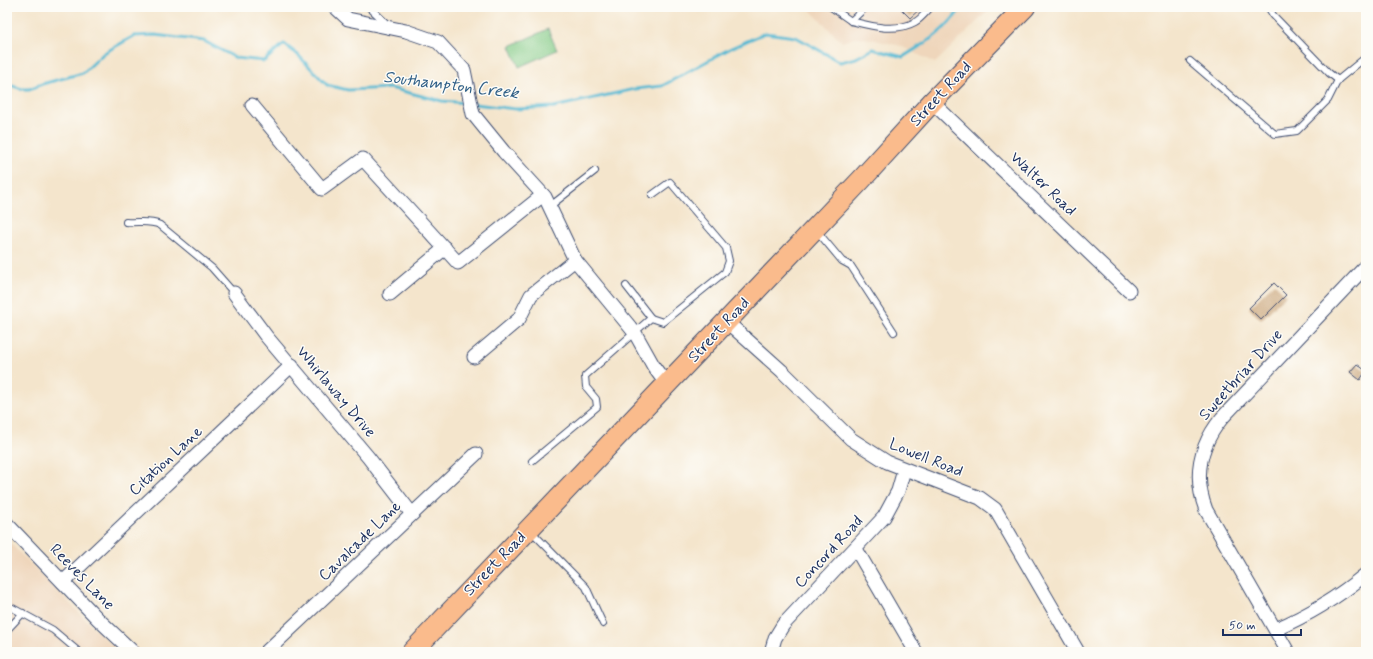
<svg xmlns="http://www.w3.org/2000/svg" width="1373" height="659" font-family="Mynerve,sans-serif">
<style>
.built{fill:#efd6bb}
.green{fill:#84cb87;stroke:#507d72}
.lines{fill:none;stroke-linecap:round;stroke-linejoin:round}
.stream{stroke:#54b9d3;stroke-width:3}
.building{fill:#c7a073}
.service-casing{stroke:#3c4a6e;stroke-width:8}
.minor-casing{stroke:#3c4a6e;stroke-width:15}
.primary-casing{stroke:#3c4a6e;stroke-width:22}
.service{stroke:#fff;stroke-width:6}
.minor{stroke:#fff;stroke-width:13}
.primary{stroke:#fabb8c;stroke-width:20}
.labels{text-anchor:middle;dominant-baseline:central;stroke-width:3;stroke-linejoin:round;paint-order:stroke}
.street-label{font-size:16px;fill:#1b2f5e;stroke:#fdfcf7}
.water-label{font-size:17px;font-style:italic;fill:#2f5f87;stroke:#fdfcf7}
</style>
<rect width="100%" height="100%" fill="#fdfcf7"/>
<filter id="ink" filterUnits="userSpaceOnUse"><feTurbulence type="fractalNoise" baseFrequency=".025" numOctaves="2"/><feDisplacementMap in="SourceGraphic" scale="8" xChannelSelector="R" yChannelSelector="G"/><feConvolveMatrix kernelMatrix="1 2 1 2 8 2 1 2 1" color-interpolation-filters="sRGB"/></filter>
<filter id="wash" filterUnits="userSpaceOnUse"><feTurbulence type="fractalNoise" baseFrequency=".012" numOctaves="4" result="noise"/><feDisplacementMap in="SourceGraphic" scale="16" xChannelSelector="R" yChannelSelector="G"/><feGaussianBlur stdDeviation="0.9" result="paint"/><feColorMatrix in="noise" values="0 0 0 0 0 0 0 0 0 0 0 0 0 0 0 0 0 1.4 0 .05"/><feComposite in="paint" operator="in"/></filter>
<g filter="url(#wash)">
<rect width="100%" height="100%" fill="#f4e5cc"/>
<g class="built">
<path d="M807 7H992L935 63 901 46 875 40 859 37 842 42Z"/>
<path d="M7 540 118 652H7Z"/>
</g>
<path class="green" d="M548 29 557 50 519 67 510 46Z"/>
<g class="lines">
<g class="stream">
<path d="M7 84 22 89H29L42 84 83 73 104 53 134 36 155 35 204 41 236 58 264 61 284 44 298 55 327 85 348 90 390 88 442 101 467 103"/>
<path d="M475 104 515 109 554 107 635 89 662 86 731 48 765 33 796 37 840 62 856 58 873 49 903 57C930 40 943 33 962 7"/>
</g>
</g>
<g id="blocks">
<g class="building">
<path d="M899 7H922L910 18Z"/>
<path d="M1274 283 1286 295 1261 320 1249 308Z"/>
<path d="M1357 364 1366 371 1360 380 1350 372Z"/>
</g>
</g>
</g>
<g filter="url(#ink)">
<use href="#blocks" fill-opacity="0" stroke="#3c4a6e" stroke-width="1"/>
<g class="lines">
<defs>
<g id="service">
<path d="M369 7 387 24"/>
<path d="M831 7 851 21 866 7"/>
<path d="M1268 7 1273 15 1329 73 1338 80 1366 57"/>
<path d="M851 21C871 26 895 33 915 22 921 19 926 12 931 7"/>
<path d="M1190 61 1275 134 1297 131 1328 100 1338 80"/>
<path d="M549 207 595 171"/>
<path d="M126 222C138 223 149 220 160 225L212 268 234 293"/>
<path d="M817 231 842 261 851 266 894 332"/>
<path d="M626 286 651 318"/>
<path d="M532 461 597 407 596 399 586 387 585 376 651 318 663 322 725 272 729 261 726 248 670 182 652 195"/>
<path d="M530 530 586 587 603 624"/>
<path d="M7 605 53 630 79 652"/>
<path d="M7 630 23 613"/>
</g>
<g id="minor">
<path d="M335 7 348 19 406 31 438 42 464 70 473 114 504 152 545 197 575 260 635 333 654 367 667 385"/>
<path d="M932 102 1129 291"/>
<path d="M252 105 322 189 363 159 458 263 543 195"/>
<path d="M234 293 266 336 368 457 412 514"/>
<path d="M390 294 445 248"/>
<path d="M726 321 782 371 851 439 887 462 980 498 995 509 1078 652"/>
<path d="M474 357 519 319 531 295 575 260"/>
<path d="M7 524 98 619 133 652"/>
<path d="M856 549 916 652"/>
<path d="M63 582 292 365"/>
<path d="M1276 629C1309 615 1338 597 1366 574"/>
<path d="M266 652 476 454"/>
<path d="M771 652 775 638 783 625 884 517 898 491 904 470"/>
<path d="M1288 652 1206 510C1193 476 1199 446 1222 418L1366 266"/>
</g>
<path id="primary" d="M412 652 861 180 932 102 1025 7"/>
</defs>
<use href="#service" class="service-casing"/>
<use href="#minor" class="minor-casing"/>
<use href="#primary" class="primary-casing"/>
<use href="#service" class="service"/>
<use href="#minor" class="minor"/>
<use href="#primary" class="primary"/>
</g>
</g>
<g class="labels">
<g class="street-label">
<text transform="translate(941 94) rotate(-47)">Street Road</text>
<text transform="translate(1043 184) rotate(44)">Walter Road</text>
<text transform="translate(719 330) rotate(-47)">Street Road</text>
<text transform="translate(1241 375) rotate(-48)">Sweetbriar Drive</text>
<text transform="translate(336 392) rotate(50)">Whirlaway Drive</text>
<text transform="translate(926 458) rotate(22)">Lowell Road</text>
<text transform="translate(166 461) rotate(-43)">Citation Lane</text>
<text transform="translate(360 541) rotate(-44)">Cavalcade Lane</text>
<text transform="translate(829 552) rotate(-47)">Concord Road</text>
<text transform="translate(495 564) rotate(-46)">Street Road</text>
<text transform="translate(82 577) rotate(46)">Reeves Lane</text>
</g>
<g class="water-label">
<text transform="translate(451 85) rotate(7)">Southampton Creek</text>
</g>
</g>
<rect width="1373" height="659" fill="none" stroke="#fdfcf7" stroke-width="24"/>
<path d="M1223 629v6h78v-6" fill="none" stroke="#1b2f5e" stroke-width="2"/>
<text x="1229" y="629" font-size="12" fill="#1b2f5e" stroke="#fdfcf7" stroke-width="3" paint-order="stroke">50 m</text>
</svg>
